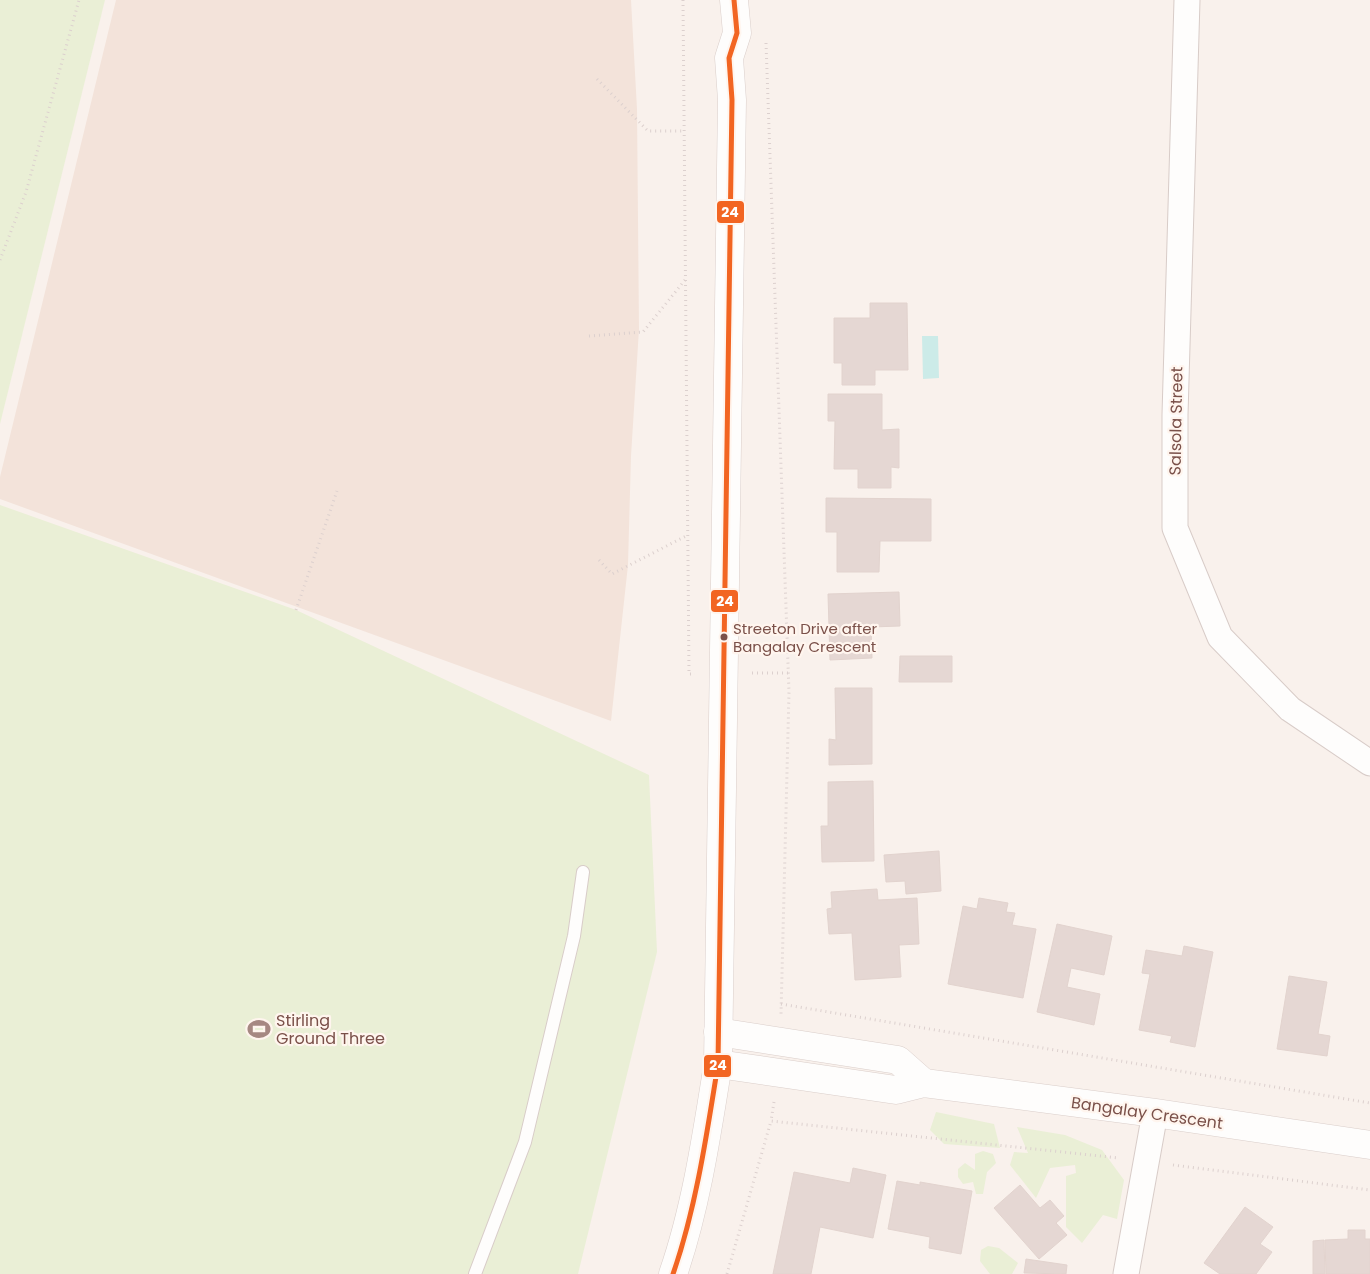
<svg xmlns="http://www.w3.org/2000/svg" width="1370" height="1274" font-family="Poppins,sans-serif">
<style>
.residential{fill:#f3e3da}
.green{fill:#eaefd6}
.water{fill:#ccebe8}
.building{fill:#e5d7d3;stroke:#e2d3ce}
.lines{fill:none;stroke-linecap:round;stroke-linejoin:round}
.lane-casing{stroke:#d8ccc8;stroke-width:14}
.street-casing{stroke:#d8ccc8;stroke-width:27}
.secondary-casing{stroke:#daceca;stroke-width:29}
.path{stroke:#dcd0ce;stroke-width:3;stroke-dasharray:1 4;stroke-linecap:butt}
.lane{stroke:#fefdfc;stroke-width:12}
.street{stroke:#fefdfc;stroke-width:25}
.secondary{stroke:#fefdfc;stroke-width:28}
.bus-1-casing{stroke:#fff5ee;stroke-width:9}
.bus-1{stroke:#f26522;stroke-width:5}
.bus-dot{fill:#7a5049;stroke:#fff5ee;stroke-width:2}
.labels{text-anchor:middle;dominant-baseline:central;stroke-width:4.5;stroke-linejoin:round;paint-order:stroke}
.bus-label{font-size:15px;fill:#7a5049;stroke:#fff5ee;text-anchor:start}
.street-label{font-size:16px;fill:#7a5049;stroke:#fff5ee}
.poi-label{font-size:16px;fill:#7a5049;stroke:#fff5ee;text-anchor:start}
.line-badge{stroke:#fff5ee;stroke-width:2}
.badge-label{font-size:14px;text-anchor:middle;font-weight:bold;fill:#fff}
</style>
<rect width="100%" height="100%" fill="#f9f1ec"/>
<path class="residential" d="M116 0H631L637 109 639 329 631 456 628 565 611 721 0 499V477Z"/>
<g class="green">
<path d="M0 0H105L0 424Z"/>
<path d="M0 505 296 610 649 775 657 952 578 1274H0Z"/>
<path d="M936 1112 994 1124 1000 1148 944 1144 930 1130Z"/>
<path d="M1017 1127 1065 1135 1102 1150 1124 1180 1117 1219 1103 1215 1082 1243 1066 1227V1176L1076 1173 1075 1165 1050 1168 1036 1198 1010 1165 1014 1152 1028 1153Z"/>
<path d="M983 1151 993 1154 996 1163 987 1172 983 1194H976L973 1182 963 1184 958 1177V1169L965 1163 975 1170V1154Z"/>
<path d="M988 1246 999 1248 1018 1263 1012 1274H990L980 1261 981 1250Z"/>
</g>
<path class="water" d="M922 336H938L939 378 923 379Z"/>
<g class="building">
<path d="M870 303H907L908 370H875V385H842V363H834V318H870Z"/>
<path d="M828 394H882V430L899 429V468L891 467V488H858V469H834L835 421H828Z"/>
<path d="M826 498 931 499V541H880L879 572H837V532H826Z"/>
<path d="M899 592 900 626 871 627 872 658 830 660 828 594Z"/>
<path d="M900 656H952V682H899Z"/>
<path d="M835 688H872V764L829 765V739L836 740Z"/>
<path d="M873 781 874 861 822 862 821 826H828V782Z"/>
<path d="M939 851 941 891 906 894 905 881 886 882 884 855Z"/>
<path d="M877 889 878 900 917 898 919 944 899 945 901 977 855 980 852 933 829 934 827 909 832 908 831 892Z"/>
<path d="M979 898 1008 903 1006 912 1015 913 1012 925 1036 929 1023 998 948 984 963 906 977 909Z"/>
<path d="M1057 924 1112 936 1104 975 1071 968 1067 987 1100 994 1094 1025 1037 1012Z"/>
<path d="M1184 946 1213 952 1195 1047 1170 1042 1172 1036 1139 1030 1150 974 1142 973 1146 950 1182 956Z"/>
<path d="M1289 976 1327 982 1318 1034 1330 1036 1327 1056 1277 1049Z"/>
<path d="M853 1168 886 1175 873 1238 820 1227 811 1274H773L794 1172 850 1183Z"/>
<path d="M897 1181 920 1185V1182L972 1191 961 1254 929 1248 930 1237 888 1229Z"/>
<path d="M1020 1185 1040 1208 1050 1200 1064 1216 1056 1223 1067 1235 1039 1259 994 1208Z"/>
<path d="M1245 1207 1273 1227 1260 1244 1272 1252 1256 1274H1220L1204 1263Z"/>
<path d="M1348 1230H1365V1239H1370V1274H1326L1325 1240 1348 1239Z"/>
<path d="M1324 1240 1325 1274H1313V1241Z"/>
<path d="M1026 1259 1067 1265 1066 1274 1024 1273Z"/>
</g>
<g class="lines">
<defs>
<path id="lane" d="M475 1274 525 1142 574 936 583 872"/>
<g id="street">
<path d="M1187 0 1175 415V528L1220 637 1290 709 1370 763"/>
<path d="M1126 1274 1155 1113"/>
</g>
<g id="secondary">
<path d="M718 1032 898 1060 924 1083"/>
<path d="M718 1064 896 1090 924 1083 1155 1113 1370 1145"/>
<path d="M673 1274C696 1208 707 1133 718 1064L732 100 729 58 737 33 734 0"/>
</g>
</defs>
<use href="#lane" class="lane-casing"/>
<use href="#street" class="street-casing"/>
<use href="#secondary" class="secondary-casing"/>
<g class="path">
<path d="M683 0 689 674H695"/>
<path d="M766 43 789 692 781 1014"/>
<path d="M597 79 648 131H685"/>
<path d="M0 260 26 192 79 0"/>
<path d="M589 336 643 332 685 280"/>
<path d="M599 560 612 574 688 535"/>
<path d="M296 610 337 491"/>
<path d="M752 673H789"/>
<path d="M781 1004 1370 1103"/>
<path d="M774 1102 771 1121 1119 1158"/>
<path d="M1173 1165 1370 1190"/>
<path d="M727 1274 771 1121"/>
</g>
<use href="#lane" class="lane"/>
<use href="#street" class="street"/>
<use href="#secondary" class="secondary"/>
<defs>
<path id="bus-1" d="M673 1274C696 1208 707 1133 718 1064L732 100 729 58 737 33 734 0"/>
</defs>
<use href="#bus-1" class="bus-1-casing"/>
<use href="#bus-1" class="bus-1"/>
</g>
<defs>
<symbol id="stadium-bare" viewBox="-9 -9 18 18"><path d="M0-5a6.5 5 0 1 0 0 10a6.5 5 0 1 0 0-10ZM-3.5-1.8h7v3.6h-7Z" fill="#a68882" stroke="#fff5ee" stroke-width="2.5" paint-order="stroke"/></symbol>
</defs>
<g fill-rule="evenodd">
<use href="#stadium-bare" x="243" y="1013" width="32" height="32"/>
</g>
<circle class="bus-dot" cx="724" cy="637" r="4.5"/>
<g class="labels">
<g class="bus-label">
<text x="733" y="628">Streeton Drive after<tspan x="733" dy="18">Bangalay Crescent</tspan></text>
</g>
<g class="street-label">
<text transform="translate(1176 421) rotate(-89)">Salsola Street</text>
<text transform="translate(1147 1113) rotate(8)">Bangalay Crescent</text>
</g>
<g class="poi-label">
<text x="276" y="1020">Stirling<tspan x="276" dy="18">Ground Three</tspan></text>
</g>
</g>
<g class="line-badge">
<rect x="716" y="200" width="29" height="24" rx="5" fill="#f26522"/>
<rect x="710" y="589" width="29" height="24" rx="5" fill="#f26522"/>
<rect x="703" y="1054" width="29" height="24" rx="5" fill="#f26522"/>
</g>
<g class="badge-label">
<text x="730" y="217">24</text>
<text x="725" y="606">24</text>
<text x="718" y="1070">24</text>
</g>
</svg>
